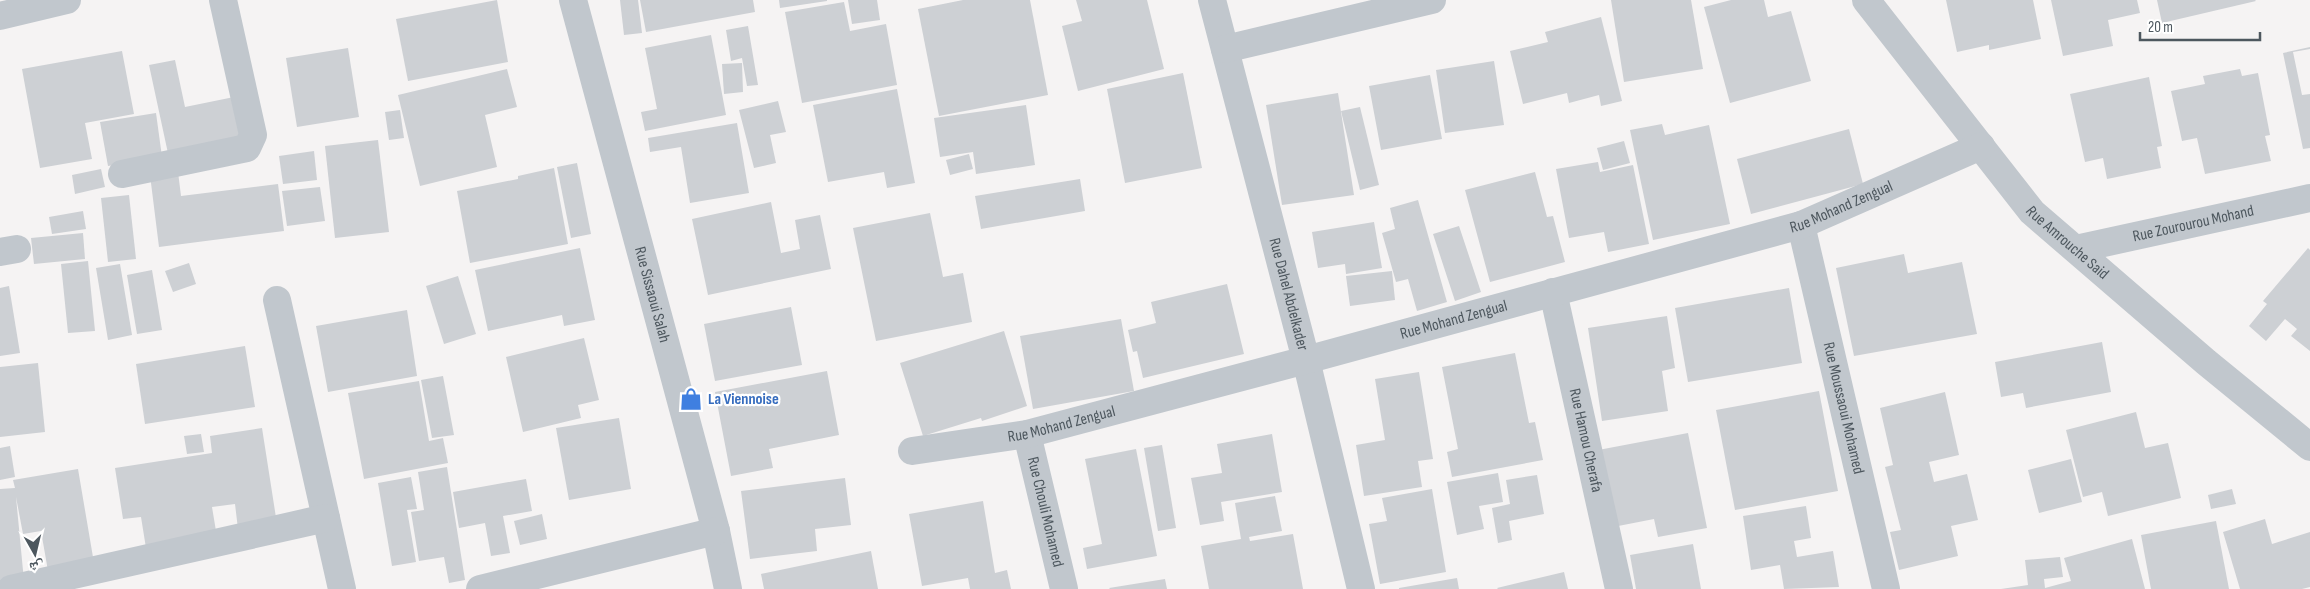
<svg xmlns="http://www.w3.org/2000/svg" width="2310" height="589" font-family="'Sofia Sans Condensed','Noto Naskh Arabic',sans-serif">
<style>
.building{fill:#cdd0d4}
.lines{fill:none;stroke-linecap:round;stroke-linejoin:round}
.minor{stroke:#c1c7cd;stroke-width:28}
.tertiary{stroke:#c1c7cd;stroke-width:28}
.labels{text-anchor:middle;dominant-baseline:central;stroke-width:4.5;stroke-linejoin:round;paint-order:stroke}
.street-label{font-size:16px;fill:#4d575e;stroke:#fff}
.shop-label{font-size:16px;font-weight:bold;fill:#366cbe;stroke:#fff;text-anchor:start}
</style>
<rect width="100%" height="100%" fill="#f5f3f3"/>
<g class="building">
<path d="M497 0 508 62 408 81 396 19Z"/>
<path d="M620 0H638L642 33 624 35Z"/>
<path d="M640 0H753L755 12 646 32Z"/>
<path d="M779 0H827V1L780 8Z"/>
<path d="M848 0H877L880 20 852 24Z"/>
<path d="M963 0H1030L1048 95 939 116 918 9Z"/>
<path d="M1076 0H1147L1164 69 1078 91 1062 26 1082 21Z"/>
<path d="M1611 0H1691L1703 69 1624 82Z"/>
<path d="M1731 0H1764L1768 17 1791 11 1811 81 1730 103 1704 7Z"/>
<path d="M1946 0H2033L2041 39 1989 50V45L1957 52Z"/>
<path d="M2051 0H2137L2140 13 2108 20 2113 46 2063 56Z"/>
<path d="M2157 0H2255L2256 1 2162 23Z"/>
<path d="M844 2 850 31 886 24 897 85 802 103 785 12Z"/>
<path d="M1601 17 1622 101 1601 106 1599 95 1569 103 1567 93 1523 104 1510 51 1548 42 1545 32Z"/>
<path d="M748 26 758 85 747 86 742 58 731 61 726 30Z"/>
<path d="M711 35 726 115 645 131 641 112 657 109 645 48Z"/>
<path d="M2310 47V49L2293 52 2302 95 2310 94V148L2303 149 2283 53Z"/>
<path d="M348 48 359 117 297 127 286 58Z"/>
<path d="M122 51 134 114 85 123 92 159 40 168 22 69Z"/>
<path d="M175 60 185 107 234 97 244 142 169 158 149 65Z"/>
<path d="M1494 61 1504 125 1445 133 1436 70Z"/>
<path d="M742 63 743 92 724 94 722 64Z"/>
<path d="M507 69 517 107 485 115 497 167 420 186 398 95Z"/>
<path d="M2240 69 2242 76 2258 73 2270 135 2265 136 2271 161 2205 174 2197 138 2182 141 2171 91 2205 84 2203 76Z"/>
<path d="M1183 73 1202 168 1125 183 1107 89Z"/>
<path d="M1430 75 1442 139 1381 150 1369 86Z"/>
<path d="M2149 77 2162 146 2157 147 2161 168 2107 179 2103 158 2085 162 2070 94Z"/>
<path d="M897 89 915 183 887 188 884 172 828 182 813 105Z"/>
<path d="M1338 93 1354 195 1282 205 1266 105Z"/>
<path d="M778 101 786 132 770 135 776 163 754 168 739 110Z"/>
<path d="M1026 105 1035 165 976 174 973 152 940 157 934 118Z"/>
<path d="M1360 107 1379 185 1360 190 1341 111Z"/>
<path d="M400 110 404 138 389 140 385 112Z"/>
<path d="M156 113 162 157 108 166 100 122Z"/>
<path d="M737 123 749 193 690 203 681 147 650 152 648 138Z"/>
<path d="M1662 124 1665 135 1709 125 1730 224 1653 240 1630 130Z"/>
<path d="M1849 129 1863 184 1751 214 1737 159Z"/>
<path d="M378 140 389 232 335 238 325 146Z"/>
<path d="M1624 141 1630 163 1603 170 1597 148Z"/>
<path d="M314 151 317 180 283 184 279 156Z"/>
<path d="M969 154 973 169 950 175 946 160Z"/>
<path d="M1598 162 1600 172 1633 165 1649 244 1608 252 1604 232 1569 238 1556 169Z"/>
<path d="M577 163 591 234 571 238 557 167Z"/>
<path d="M554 168 568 244 470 263 457 191 518 179V176Z"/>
<path d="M101 169 105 187 75 194 72 175Z"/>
<path d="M178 172 181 196 278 184 284 231 159 247 150 175Z"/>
<path d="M1535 172 1547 217 1553 216 1565 262 1490 282 1465 190Z"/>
<path d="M1080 179 1085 211 981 229 975 196Z"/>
<path d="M320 187 325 221 287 226 282 191Z"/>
<path d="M129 195 136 259 108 262 101 198Z"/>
<path d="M1418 200 1447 302 1417 311 1408 279 1396 282 1382 233 1395 229 1390 208Z"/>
<path d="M771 202 781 253 800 249 795 220 820 215 831 269 708 295 692 219Z"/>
<path d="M83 211 86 229 52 234 49 217Z"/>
<path d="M930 213 943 277 963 273 972 322 876 341 853 228Z"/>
<path d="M1374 222 1382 268 1346 274 1345 264 1318 268 1312 232Z"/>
<path d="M1459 226 1481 292 1455 301 1433 234Z"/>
<path d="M83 233 85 259 34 264 31 238Z"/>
<path d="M580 248 595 320 564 326 562 315 488 331 475 270Z"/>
<path d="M2308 248 2310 250V351L2291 336 2297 329 2285 319 2266 341 2249 326 2267 304 2263 301Z"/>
<path d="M1904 254 1908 273 1962 262 1977 334 1854 356 1836 268Z"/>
<path d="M88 261 95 331 68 333 61 264Z"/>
<path d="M189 263 196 284 173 292 165 271Z"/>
<path d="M120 264 132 335 108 340 96 268Z"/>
<path d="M152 270 162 330 137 334 127 275Z"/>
<path d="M1392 271 1395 300 1350 306 1346 276Z"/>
<path d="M458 276 476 334 444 344 426 286Z"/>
<path d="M1227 284 1244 354 1143 378 1137 351 1133 352 1128 330 1156 323 1151 302Z"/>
<path d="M9 286 20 353 0 356V288Z"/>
<path d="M1789 288 1802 363 1688 382 1675 308Z"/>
<path d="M791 307 802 365 715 381 704 324Z"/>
<path d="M407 310 417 376 328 392 316 326Z"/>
<path d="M1667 316 1675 368 1662 371 1668 411 1602 421 1588 328Z"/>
<path d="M1121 319 1134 391 1033 409 1020 336Z"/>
<path d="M1004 331 1027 406 982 421 981 418 923 436 900 363Z"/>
<path d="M584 338 599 400 578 405 581 418 523 432 506 357Z"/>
<path d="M2102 342 2111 392 2026 408 2023 393 2001 397 1995 362Z"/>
<path d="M245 346 255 407 145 424 136 364Z"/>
<path d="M1515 353 1529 423 1535 422 1543 460 1452 477 1447 452 1458 449 1442 367Z"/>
<path d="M38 363 45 432 0 437V367Z"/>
<path d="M827 371 839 435 769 449 773 468 731 476 715 392Z"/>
<path d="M1419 372 1433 459 1418 461 1422 487 1364 496 1356 445 1385 440 1375 379Z"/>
<path d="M443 376 454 435 432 438 421 380Z"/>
<path d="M419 381 429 441 443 438 448 463 364 479 348 393Z"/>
<path d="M1819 391 1838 491 1735 510 1716 410Z"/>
<path d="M1945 392 1959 455 1929 462 1934 482 1967 474 1978 520 1951 526 1958 556 1899 570 1890 532 1901 530 1885 467 1893 465 1880 408Z"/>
<path d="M2136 412 2145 448 2168 443 2181 498 2108 516 2102 492 2083 497 2066 430Z"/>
<path d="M619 418 631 489 569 500 556 428Z"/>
<path d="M262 428 277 524 238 529 235 504 212 507 217 537 146 548 141 517 123 519 115 468 212 453 210 436Z"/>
<path d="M1688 433 1707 528 1658 537 1654 519 1608 528 1593 451Z"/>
<path d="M201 434 204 452 187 454 184 436Z"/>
<path d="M1272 434 1282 492 1221 502 1224 521 1200 525 1191 478 1222 473 1217 444Z"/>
<path d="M1162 445 1176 528 1158 531 1144 448Z"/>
<path d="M10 446 15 477 0 480V448Z"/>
<path d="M1136 449 1157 556 1087 569 1083 548 1102 544 1085 459Z"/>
<path d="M2071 459 2082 502 2039 513 2028 470Z"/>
<path d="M447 467 465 580 449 583 444 557 419 561 411 512 424 510 418 472Z"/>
<path d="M78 469 94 563 48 571 41 531 23 534 16 497 24 581 0 583V489L15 488 13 480Z"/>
<path d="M1498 473 1503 502 1479 506 1484 529 1457 535 1447 482Z"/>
<path d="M1537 475 1544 514 1509 521 1512 540 1498 543 1492 508 1510 504 1506 480Z"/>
<path d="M411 477 417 509 407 510 416 562 392 566 378 483Z"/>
<path d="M845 478 851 525 815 529 817 551 750 559 741 491Z"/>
<path d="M526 479 532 511 503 516 510 553 491 556 485 523 459 528 453 492Z"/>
<path d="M1432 489 1446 572 1380 584 1369 524 1387 521 1382 498Z"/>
<path d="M2232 489 2236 504 2211 509 2208 495Z"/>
<path d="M1275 496 1282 531 1249 537 1250 541 1293 534 1303 589H1209L1201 546 1241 539 1235 503Z"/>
<path d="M983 501 995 573 1007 570 1011 589H970L968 578 922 586 909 514Z"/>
<path d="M1806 506 1811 538 1794 541 1797 557 1833 551 1839 587 1784 589 1780 565 1751 570 1743 516Z"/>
<path d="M542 514 547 539 520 545 514 521Z"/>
<path d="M2265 519 2272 544 2310 532V587L2302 589H2240L2223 532Z"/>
<path d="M2216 521 2229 589H2151L2141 535Z"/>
<path d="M2132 539 2145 589H2001L2028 585 2025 560 2060 557 2063 577 2044 579 2045 588 2071 581 2064 558Z"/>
<path d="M1693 544 1701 589H1636L1630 555Z"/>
<path d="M871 551 878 589H764L761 574Z"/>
<path d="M1564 572 1568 589H1498L1497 588Z"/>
<path d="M1457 578 1459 589H1399V588Z"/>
<path d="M1165 579 1167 589H1110L1109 588Z"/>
</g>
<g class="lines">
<g class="minor">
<path id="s1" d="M573 0 716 531 728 589"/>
<path id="s2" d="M1212 0 1306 360 1361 589"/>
<path id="s3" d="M1866 0 2032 212 2206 362 2310 447"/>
<path d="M1225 49 1432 0"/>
<path d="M122 174 247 148 253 135 223 0"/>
<path id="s4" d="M1801 225 1886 589"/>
<path id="s5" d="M2076 249 2310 198"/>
<path d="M0 252 17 249"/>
<path id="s6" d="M1553 292 1619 589"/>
<path d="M277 300 342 589"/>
<path id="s7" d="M1027 434 1064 589"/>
<path id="s8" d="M912 451 1027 434 1306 360 1801 225 1981 146"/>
<path d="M11 589 326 518"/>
<path d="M480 589 716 531"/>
</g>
<path class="tertiary" d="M0 16 67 0"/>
</g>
<defs>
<symbol id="shop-bare" viewBox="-9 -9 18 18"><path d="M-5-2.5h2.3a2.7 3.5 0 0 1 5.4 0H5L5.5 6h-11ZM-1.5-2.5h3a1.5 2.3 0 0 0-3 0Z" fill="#3f7fe0" stroke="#fff" stroke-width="2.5" paint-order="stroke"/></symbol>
</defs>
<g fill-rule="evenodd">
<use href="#shop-bare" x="675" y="383" width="32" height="32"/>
</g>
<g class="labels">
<g class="street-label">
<text stroke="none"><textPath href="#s8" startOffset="962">Rue Mohand Zengual</textPath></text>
<text stroke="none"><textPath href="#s5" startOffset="120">Rue Zourourou Mohand</textPath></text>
<text stroke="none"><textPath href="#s3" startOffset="316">Rue Amrouche Said</textPath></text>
<text stroke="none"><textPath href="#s1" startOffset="305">Rue Sissaoui Salah</textPath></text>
<text stroke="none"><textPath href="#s2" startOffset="304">Rue Dahel Abdelkader</textPath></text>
<text stroke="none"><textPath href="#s8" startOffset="558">Rue Mohand Zengual</textPath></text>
<text stroke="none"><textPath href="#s4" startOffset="188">Rue Moussaoui Mohamed</textPath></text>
<text stroke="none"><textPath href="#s8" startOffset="152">Rue Mohand Zengual</textPath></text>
<text stroke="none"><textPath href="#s6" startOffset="152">Rue Hamou Cherafa</textPath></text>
<text stroke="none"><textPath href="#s7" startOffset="80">Rue Chouli Mohamed</textPath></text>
</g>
<g class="shop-label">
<text x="708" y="399">La Viennoise</text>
</g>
</g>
<g transform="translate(35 554) rotate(172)" stroke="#ffffff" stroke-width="4" paint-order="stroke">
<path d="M0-4L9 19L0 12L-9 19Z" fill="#4d575e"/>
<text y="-8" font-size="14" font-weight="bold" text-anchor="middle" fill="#4d575e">ش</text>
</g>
<path d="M2140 32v8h120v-8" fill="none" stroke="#4d575e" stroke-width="2.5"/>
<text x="2148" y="32" font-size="15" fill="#4d575e" stroke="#ffffff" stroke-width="4" paint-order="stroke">20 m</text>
</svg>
